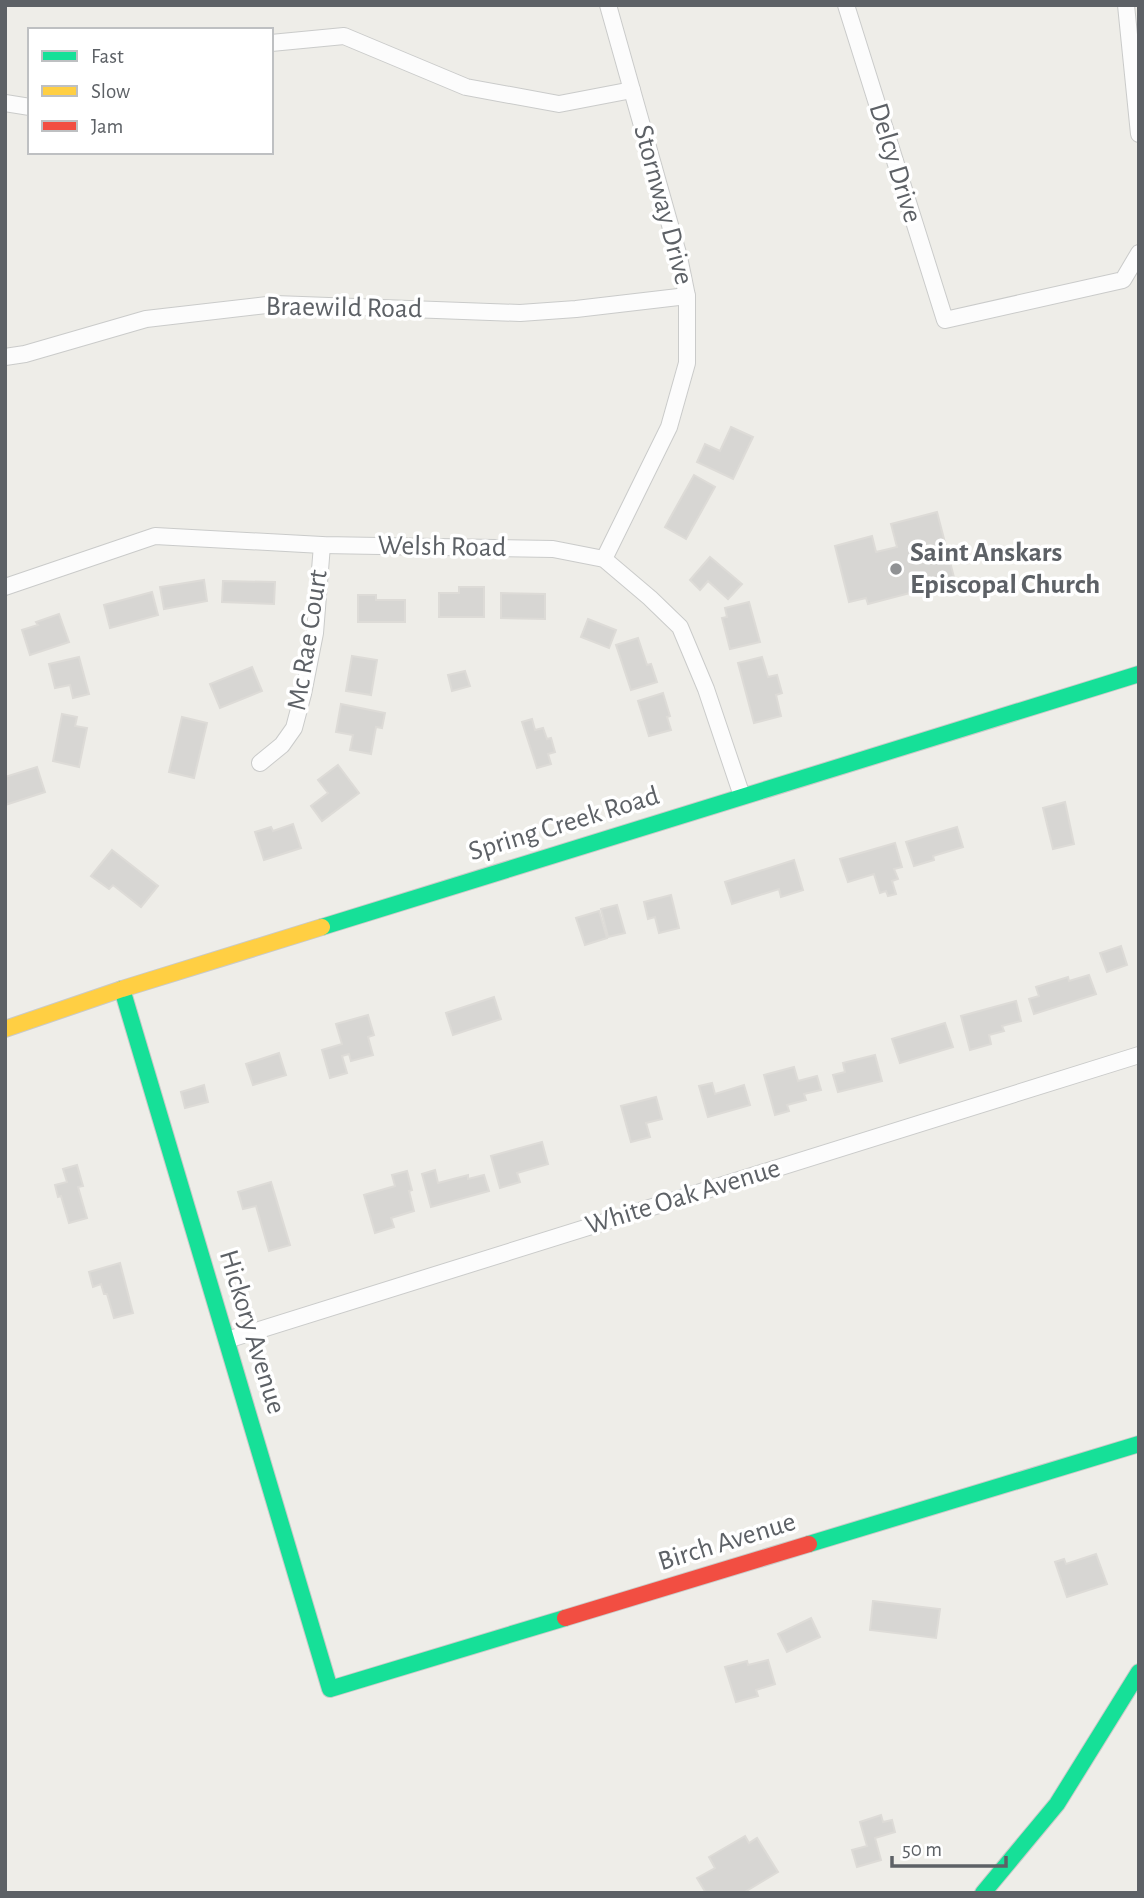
<svg xmlns="http://www.w3.org/2000/svg" width="1144" height="1898" font-family="'Alegreya Sans',sans-serif">
<style>
.building{fill:#d7d6d3;stroke:#dddbd7;stroke-width:2}
.lines{fill:none;stroke-linecap:round;stroke-linejoin:round}
.street-casing{stroke:#cacbca;stroke-width:18}
.fast-casing{stroke:#c9cac8;stroke-width:18}
.slow-casing{stroke:#c9cac8;stroke-width:18}
.jam-casing{stroke:#c9cac8;stroke-width:18}
.street{stroke:#fcfcfc;stroke-width:16}
.fast{stroke:#16e098;stroke-width:16}
.slow{stroke:#ffcf43;stroke-width:16}
.jam{stroke:#f24e42;stroke-width:16}
.poi-dot{fill:#909294;stroke:#fff;stroke-width:2.5}
.labels{text-anchor:middle;dominant-baseline:central;stroke-width:7;stroke-linejoin:round;paint-order:stroke}
.street-label{font-size:28px;fill:#5d6166;stroke:#fff}
.poi-label{font-size:28px;font-weight:bold;fill:#5d6166;stroke:#fff;text-anchor:start}
</style>
<rect width="100%" height="100%" fill="#eeede8"/>
<g class="building">
<path d="M731 427 753 437 733 479 697 462 705 444 720 451Z"/>
<path d="M694 475 715 487 686 539 665 527Z"/>
<path d="M937 512 956 585 930 591 929 588 868 604 866 598 849 602 835 546 872 536 876 552 897 547 891 524Z"/>
<path d="M710 557 742 584 728 599 708 581 700 590 690 580Z"/>
<path d="M204 580 207 601 164 609 160 587Z"/>
<path d="M223 581 275 582 274 604 222 602Z"/>
<path d="M459 587H484V617H439V593H459Z"/>
<path d="M152 592 158 615 110 628 104 605Z"/>
<path d="M501 593 545 594V619L501 618Z"/>
<path d="M358 595H376V600H405V622H358Z"/>
<path d="M749 602 760 642 730 649 722 618 727 617 725 608Z"/>
<path d="M59 614 69 642 30 655 22 630 38 625 36 622Z"/>
<path d="M588 619 616 630 609 648 581 637Z"/>
<path d="M638 638 647 665 651 664 657 682 631 690 616 645Z"/>
<path d="M352 656 377 660 371 695 346 691Z"/>
<path d="M79 657 89 694 73 698 70 685 55 688 49 664Z"/>
<path d="M762 657 768 677 777 675 782 693 776 695 781 716 754 723 738 663Z"/>
<path d="M252 667 262 691 220 708 210 684Z"/>
<path d="M465 671 470 686 452 691 448 675Z"/>
<path d="M663 693 670 716 667 717 671 730 649 736 638 701Z"/>
<path d="M341 704 385 713 382 728 376 727 371 754 350 750 353 735 336 732Z"/>
<path d="M62 714 77 717 75 726 87 728 79 767 53 761Z"/>
<path d="M182 717 207 723 194 778 169 772Z"/>
<path d="M532 719 535 730 543 728 547 739 551 738 555 752 548 754 551 764 537 768 522 722Z"/>
<path d="M338 765 359 793 322 821 311 806 328 793 318 780Z"/>
<path d="M37 767 45 792 5 805V777Z"/>
<path d="M1065 802 1074 844 1053 849 1043 808Z"/>
<path d="M293 824 301 848 264 860 255 832 271 827 273 831Z"/>
<path d="M957 827 963 847 933 856 934 860 914 866 906 842Z"/>
<path d="M895 843 902 867 894 869 898 879 892 881 896 894 888 896 886 891 880 893 874 874 848 882 840 859Z"/>
<path d="M112 850 158 886 141 907 113 885 109 889 91 876Z"/>
<path d="M794 860 803 890 781 897 779 889 732 904 725 882Z"/>
<path d="M671 895 679 928 659 933 655 917 648 919 644 902Z"/>
<path d="M617 905 625 933 608 937 601 909Z"/>
<path d="M599 911 607 938 585 945 576 918Z"/>
<path d="M1121 946 1127 965 1107 972 1100 953Z"/>
<path d="M1089 975 1096 994 1034 1014 1029 999 1039 996 1036 987 1068 977 1069 981Z"/>
<path d="M494 997 501 1019 453 1035 446 1013Z"/>
<path d="M1016 1001 1021 1021 1002 1026 1004 1031 989 1035 991 1044 970 1050 961 1016Z"/>
<path d="M368 1015 374 1035 368 1037 373 1055 351 1061 349 1054 342 1056 347 1073 330 1078 322 1050 342 1044 336 1024Z"/>
<path d="M945 1023 953 1047 900 1063 892 1039Z"/>
<path d="M279 1053 286 1075 253 1085 246 1064Z"/>
<path d="M875 1055 882 1081 838 1092 833 1075 845 1072 843 1063Z"/>
<path d="M794 1067 798 1081 817 1076 821 1090 804 1094 806 1100 787 1105 789 1111 775 1115 764 1075Z"/>
<path d="M712 1083 715 1094 744 1085 750 1105 708 1117 699 1086Z"/>
<path d="M204 1085 208 1102 185 1108 181 1092Z"/>
<path d="M656 1097 662 1119 646 1123 650 1137 631 1142 621 1106Z"/>
<path d="M542 1142 548 1164 517 1173 520 1182 500 1188 491 1156Z"/>
<path d="M77 1165 83 1186 78 1187 87 1218 69 1223 61 1196 58 1197 55 1185 67 1182 63 1169Z"/>
<path d="M435 1170 438 1183 468 1175V1179L484 1175 489 1191 431 1207 422 1174Z"/>
<path d="M407 1171 412 1190 409 1191 414 1211 391 1218 394 1227 375 1233 364 1195 395 1186 392 1175Z"/>
<path d="M271 1182 290 1245 269 1251 256 1206 243 1209 238 1192Z"/>
<path d="M120 1263 133 1313 114 1318 107 1294H104L101 1284 93 1287 89 1272Z"/>
<path d="M1096 1554 1107 1584 1067 1597 1055 1562 1064 1559 1066 1564Z"/>
<path d="M873 1601 940 1609 936 1638 870 1630Z"/>
<path d="M811 1618 820 1637 787 1652 778 1634Z"/>
<path d="M768 1660 775 1684 756 1690 758 1696 736 1702 725 1667 747 1661 748 1665Z"/>
<path d="M881 1815 883 1822 892 1820 895 1832 875 1838 881 1860 857 1867 852 1850 867 1846 860 1822Z"/>
<path d="M745 1836 749 1843 757 1838 778 1872 743 1893H706L697 1878 715 1868 709 1857Z"/>
</g>
<g class="lines">
<defs>
<g id="street">
<path d="M846 5 945 320 1123 280 1139 253"/>
<path d="M1126 5 1139 134"/>
<path d="M271 43 344 36 466 87 559 104 632 90"/>
<path d="M5 103 30 107"/>
<path d="M5 357 25 354 146 319 275 304 520 313 576 309 687 296"/>
<path d="M604 559 669 427 687 363V296L679 257 608 5"/>
<path d="M5 587 155 536 322 545 553 549 604 559 650 598 680 627 706 689 742 796"/>
<path d="M260 763 282 745 294 728 303 694 315 633 322 545"/>
<path d="M227 1340 1139 1055"/>
</g>
<g id="fast">
<path d="M322 927 1139 674"/>
<path d="M122 989 330 1689 565 1618"/>
<path d="M809 1544 1139 1444"/>
<path d="M983 1893 1057 1804 1139 1672"/>
</g>
<path id="slow" d="M5 1029 122 989 322 927"/>
<path id="jam" d="M565 1618 809 1544"/>
</defs>
<use href="#street" class="street-casing"/>
<use href="#fast" class="fast-casing"/>
<use href="#slow" class="slow-casing"/>
<use href="#jam" class="jam-casing"/>
<use href="#street" class="street"/>
<use href="#fast" class="fast"/>
<use href="#slow" class="slow"/>
<use href="#jam" class="jam"/>
</g>
<circle class="poi-dot" cx="896" cy="569" r="7"/>
<g class="labels">
<g class="street-label">
<text transform="translate(895 163) rotate(73)">Delcy Drive</text>
<text transform="translate(663 205) rotate(75)">Stornway Drive</text>
<text transform="translate(344 308) rotate(1)">Braewild Road</text>
<text transform="translate(442 547) rotate(1)">Welsh Road</text>
<text transform="translate(308 640) rotate(-81)">Mc Rae Court</text>
<text transform="translate(564 824) rotate(-17)">Spring Creek Road</text>
<text transform="translate(683 1197) rotate(-17)">White Oak Avenue</text>
<text transform="translate(252 1332) rotate(73)">Hickory Avenue</text>
<text transform="translate(727 1542) rotate(-17)">Birch Avenue</text>
</g>
<g class="poi-label">
<text x="910" y="553">Saint Anskars<tspan x="910" dy="32">Episcopal Church</tspan></text>
</g>
</g>
<rect width="1144" height="1898" fill="none" stroke="#5d6166" stroke-width="14"/>
<rect x="28" y="28" width="245" height="126" fill="#ffffff" stroke="#bec0c2" stroke-width="2"/>
<rect x="42" y="51" width="35" height="10" fill="#16e098" stroke="#bec0c2" stroke-width="2"/>
<text x="91" y="63" font-size="21" fill="#5d6166">Fast</text>
<rect x="42" y="86" width="35" height="10" fill="#ffcf43" stroke="#bec0c2" stroke-width="2"/>
<text x="91" y="98" font-size="21" fill="#5d6166">Slow</text>
<rect x="42" y="121" width="35" height="10" fill="#f24e42" stroke="#bec0c2" stroke-width="2"/>
<text x="91" y="133" font-size="21" fill="#5d6166">Jam</text>
<path d="M892 1856v10h114v-10" fill="none" stroke="#5d6166" stroke-width="3.5"/>
<text x="902" y="1856" font-size="21" fill="#5d6166" stroke="#ffffff" stroke-width="5" paint-order="stroke">50 m</text>
</svg>
